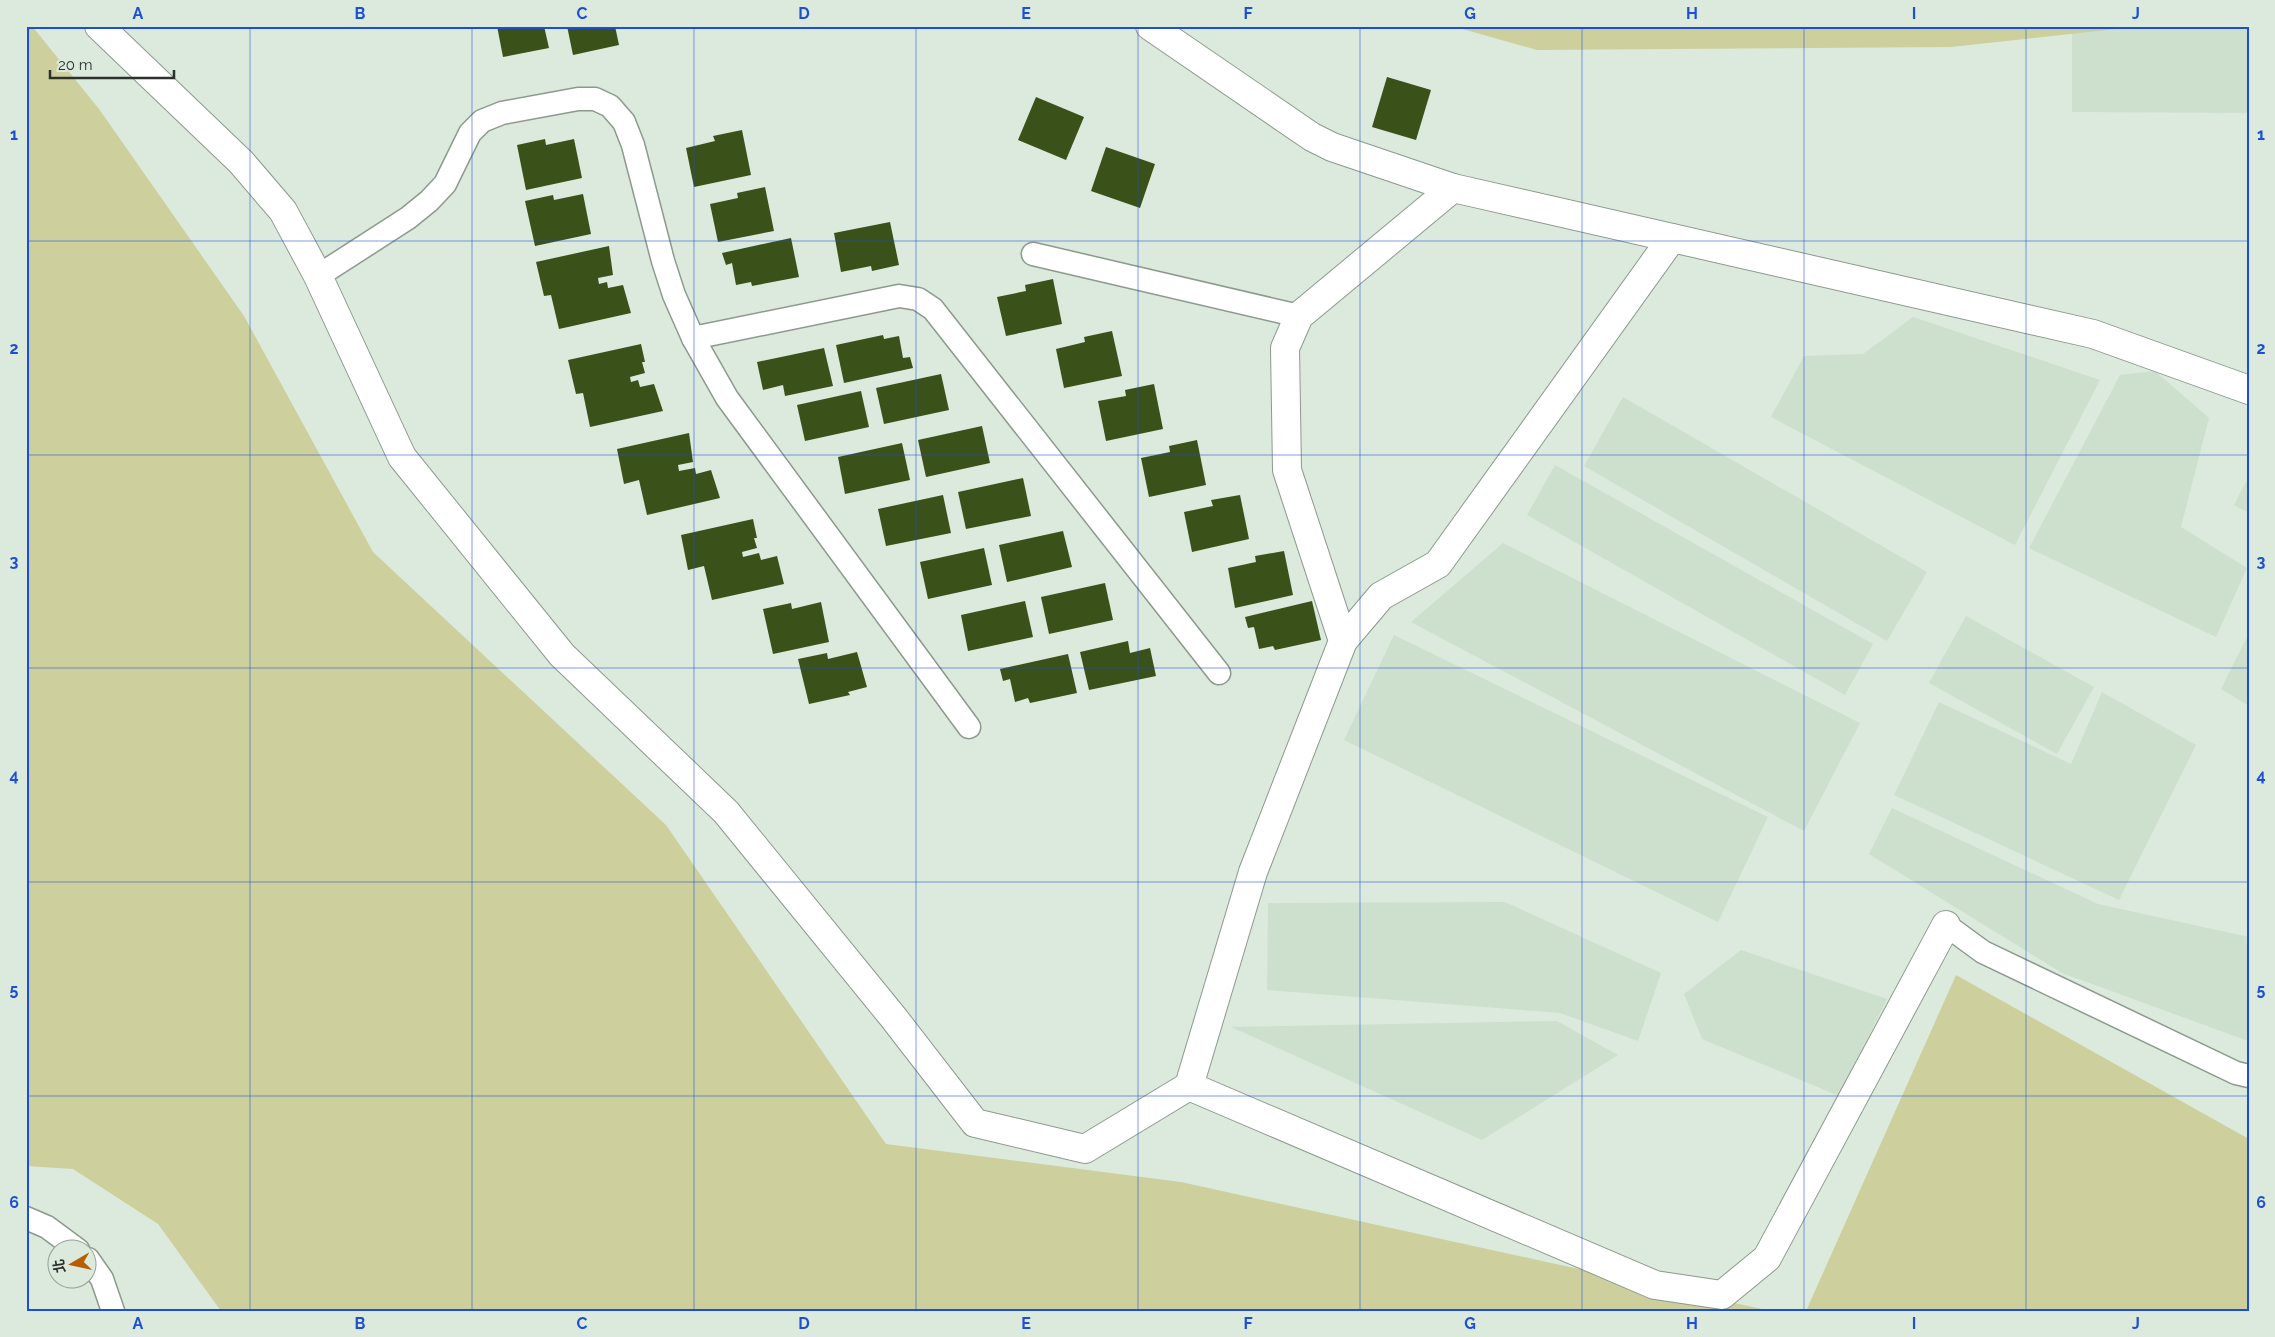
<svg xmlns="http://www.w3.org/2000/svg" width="2275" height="1337" font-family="Raleway,'Noto Sans TC',sans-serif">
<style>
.built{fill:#cce0cd}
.green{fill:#cdd09d}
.building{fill:#3a511a}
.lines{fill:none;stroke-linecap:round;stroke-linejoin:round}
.service-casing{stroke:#8c9a8e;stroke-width:25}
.minor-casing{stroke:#8c9a8e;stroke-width:30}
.service{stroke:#fff;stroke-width:22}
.minor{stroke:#fff;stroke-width:28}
.grid{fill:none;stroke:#1d4ed8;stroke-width:1;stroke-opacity:0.55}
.neatline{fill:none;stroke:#1d4ed8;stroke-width:2}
.grid-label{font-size:16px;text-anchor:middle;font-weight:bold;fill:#1d4ed8}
</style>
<rect width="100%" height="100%" fill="#dbeadc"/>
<g class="built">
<path d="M2072 26H2249V113L2072 112Z"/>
<path d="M1913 317 2100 380 2015 545 1771 417 1804 356 1863 354Z"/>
<path d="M2155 371 2209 418 2181 527 2247 568 2216 637 2029 548 2120 375Z"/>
<path d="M1623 397 1927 572 1887 641 1584 466Z"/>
<path d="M1555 465 1873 644 1845 695 1527 515Z"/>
<path d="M2249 476V513L2234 505Z"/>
<path d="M1503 543 1860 723 1804 831 1411 622Z"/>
<path d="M1966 616 2094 687 2057 754 1929 683Z"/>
<path d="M2249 633V706L2221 689Z"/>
<path d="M1394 635 1768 817 1718 922 1344 740Z"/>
<path d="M2102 692 2196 745 2119 900 1894 795 1939 702 2071 764Z"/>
<path d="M1892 808 2098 904 2249 937 2248 1041 2062 973 1869 854Z"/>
<path d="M1505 902 1661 973 1638 1041 1560 1013 1267 990 1268 903Z"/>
<path d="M1741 950 1887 999 1839 1096 1702 1039 1684 994Z"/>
<path d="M1557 1021 1618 1055 1482 1140 1231 1027Z"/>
</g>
<g class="green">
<path d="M26 26H32L99 109 244 316 373 552 666 825 886 1144 1181 1182 1771 1311H221L158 1224 73 1169 26 1166Z"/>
<path d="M1452 26H2143L1951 47 1537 50Z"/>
<path d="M1956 975 2249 1139V1311H1806Z"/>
</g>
<g class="building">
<path d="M497 26H544L549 48 503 57Z"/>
<path d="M567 26H615L619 45 573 55Z"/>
<path d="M1387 77 1431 90 1416 140 1372 127Z"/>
<path d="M1036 97 1084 117 1066 160 1018 140Z"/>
<path d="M742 130 751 175 694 187 686 148 715 141 713 136Z"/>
<path d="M545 139 546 145 574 139 582 178 526 190 517 145Z"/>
<path d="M1106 147 1155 164 1140 208 1091 191Z"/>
<path d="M765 187 774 231 718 242 710 204 738 198 737 193Z"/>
<path d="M583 194 591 234 535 246 525 201 553 195 554 200Z"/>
<path d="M890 222 899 265 872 271 871 266 841 272 834 233Z"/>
<path d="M791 238 799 277 752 286 751 282 736 285 732 263 726 265 722 253Z"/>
<path d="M609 246 613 275 598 278 599 284 607 282 608 288 623 285 631 313 559 329 551 295 544 296 536 262Z"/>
<path d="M1053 279 1062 324 1006 336 997 297 1026 291 1025 285Z"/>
<path d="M1112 331 1122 376 1064 388 1056 349 1085 342 1084 337Z"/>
<path d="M883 335 884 339 899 336 903 358 910 357 913 368 844 383 836 345Z"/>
<path d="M641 344 645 362H642L645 373 630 377 631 382 638 380 640 387 654 384 663 411 590 427 583 393 576 394 568 360Z"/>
<path d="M824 348 833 386 785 396 783 385 763 390 757 362Z"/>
<path d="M941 374 949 410 884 424 876 388Z"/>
<path d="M1154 384 1163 429 1106 441 1098 401 1126 396 1125 390Z"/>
<path d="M861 391 869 427 805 441 797 405Z"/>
<path d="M982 426 990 463 926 477 918 440Z"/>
<path d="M689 433 693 462 678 465 679 471 695 468 696 474 711 470 720 498 647 515 639 480 624 484 617 449Z"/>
<path d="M1197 440 1206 485 1149 497 1141 458 1170 452 1169 446Z"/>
<path d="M902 443 910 480 845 494 838 457Z"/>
<path d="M1023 478 1031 516 966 529 958 492Z"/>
<path d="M943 495 951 533 886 546 878 509Z"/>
<path d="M1240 495 1249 539 1192 552 1184 512 1213 506 1211 500Z"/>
<path d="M753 519 757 538H754L757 548 742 552 743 557 759 553 761 560 777 556 784 584 712 600 704 566 688 570 681 535Z"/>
<path d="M1063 531 1072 567 1007 582 999 545Z"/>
<path d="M984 548 992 585 928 599 920 562Z"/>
<path d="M1284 551 1293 595 1235 608 1228 568 1256 562 1255 556Z"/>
<path d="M1105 583 1113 620 1049 634 1041 597Z"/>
<path d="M1025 601 1033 637 968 651 961 615Z"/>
<path d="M1312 601 1321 640 1275 650 1273 646 1259 649 1254 627 1248 628 1245 617Z"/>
<path d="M821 602 829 642 773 654 763 609 791 603 792 609Z"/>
<path d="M1128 641 1130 653 1150 648 1156 676 1089 690 1080 652Z"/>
<path d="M857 652 867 687 848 692 850 695 809 704 798 659 827 653 828 659Z"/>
<path d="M1068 654 1077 693 1030 703 1028 698 1015 702 1010 679 1003 681 1000 669Z"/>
</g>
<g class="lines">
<defs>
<g id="service">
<path d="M1033 254 1299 316"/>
<path d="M318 276 408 218 429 201 445 184 470 133 482 121 502 113 578 99H595L610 106 624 122 633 145 663 261 674 295 693 338 727 398 969 727"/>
<path d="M693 338 899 296 918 299 933 309 1219 673"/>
<path d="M1946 925 1983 952 2236 1073 2249 1076"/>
<path d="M26 1218 47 1227 78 1250"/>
<path d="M88 1259 102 1279 113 1311"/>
</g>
<g id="minor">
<path d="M99 26 241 162 283 211 318 276 402 457 562 655 726 812 893 1017 975 1123 1085 1149 1189 1086 1253 872 1343 641 1287 470 1285 348 1299 316 1453 188"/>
<path d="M1150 26 1312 137 1332 147 1453 188 2093 334 2249 390"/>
<path d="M1343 641 1381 596 1438 564 1672 238"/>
<path d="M1189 1086 1655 1285 1722 1295 1767 1258 1946 925"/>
</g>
</defs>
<use href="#service" class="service-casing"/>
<use href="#minor" class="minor-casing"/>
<use href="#service" class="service"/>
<use href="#minor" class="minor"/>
</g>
<path class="grid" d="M250 26V1311M472 26V1311M694 26V1311M916 26V1311M1138 26V1311M1360 26V1311M1582 26V1311M1804 26V1311M2026 26V1311M26 241H2249M26 455H2249M26 668H2249M26 882H2249M26 1096H2249"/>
<rect width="2275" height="1337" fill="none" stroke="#dbeadc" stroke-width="55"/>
<g transform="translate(72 1264) rotate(261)"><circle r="24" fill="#dbeadc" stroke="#95a096"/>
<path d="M0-4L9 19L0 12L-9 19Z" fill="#b85d00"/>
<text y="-8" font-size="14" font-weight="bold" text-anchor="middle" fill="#2c312c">北</text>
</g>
<path d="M50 70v8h124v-8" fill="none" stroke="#2c312c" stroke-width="2.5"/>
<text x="58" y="70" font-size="15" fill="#2c312c" stroke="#dbeadc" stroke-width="4" paint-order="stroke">20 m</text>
<rect x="28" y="28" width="2220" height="1282" class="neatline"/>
<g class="grid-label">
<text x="138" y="19">A</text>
<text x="360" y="19">B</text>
<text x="582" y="19">C</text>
<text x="804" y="19">D</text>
<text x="1026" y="19">E</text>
<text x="1248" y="19">F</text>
<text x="1470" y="19">G</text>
<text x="1692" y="19">H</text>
<text x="1914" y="19">I</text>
<text x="2136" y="19">J</text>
<text x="14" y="140">1</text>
<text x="2261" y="140">1</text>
<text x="14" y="354">2</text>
<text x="2261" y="354">2</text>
<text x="14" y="567">3</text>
<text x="2261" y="567">3</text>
<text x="14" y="781">4</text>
<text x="2261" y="781">4</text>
<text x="14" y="995">5</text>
<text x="2261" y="995">5</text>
<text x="14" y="1208">6</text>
<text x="2261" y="1208">6</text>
<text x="138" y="1329">A</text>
<text x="360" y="1329">B</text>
<text x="582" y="1329">C</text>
<text x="804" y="1329">D</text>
<text x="1026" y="1329">E</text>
<text x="1248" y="1329">F</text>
<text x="1470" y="1329">G</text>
<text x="1692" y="1329">H</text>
<text x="1914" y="1329">I</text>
<text x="2136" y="1329">J</text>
</g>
</svg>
